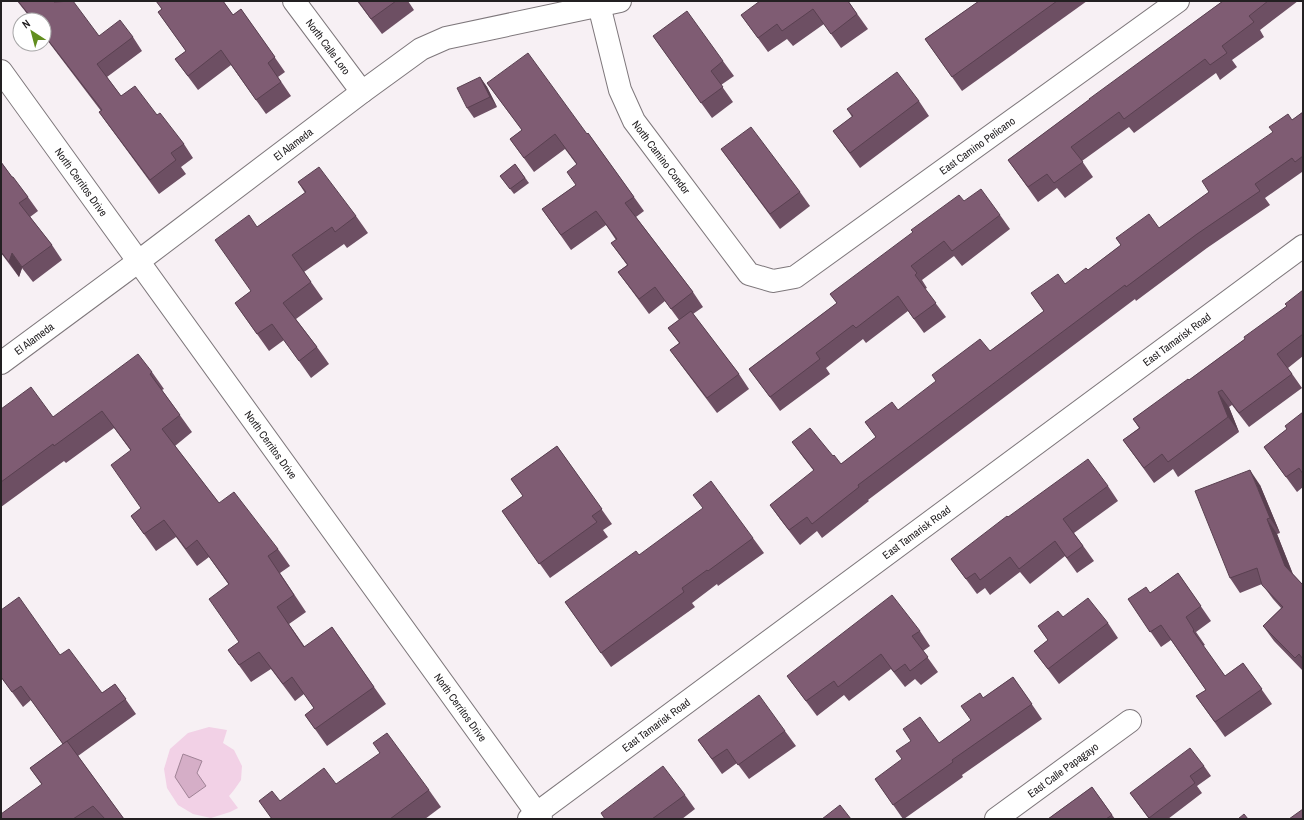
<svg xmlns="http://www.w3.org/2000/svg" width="1304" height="820" font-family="'Archivo Narrow',sans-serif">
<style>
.green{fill:#f2d1e6}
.water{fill:#d5aec7;stroke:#a08396}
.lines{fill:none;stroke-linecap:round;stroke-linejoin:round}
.street-casing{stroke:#7e777b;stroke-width:24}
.street{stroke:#fff;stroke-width:22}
.wall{fill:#6d4f63}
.shaded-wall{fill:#594050}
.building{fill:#7f5c73;stroke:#594050}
.labels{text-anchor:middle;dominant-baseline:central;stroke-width:4;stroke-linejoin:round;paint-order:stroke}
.street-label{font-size:11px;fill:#232022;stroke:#fff}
</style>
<rect width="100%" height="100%" fill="#f7f0f4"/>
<path class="green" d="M209 727 227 730 223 743 234 750 242 766 241 780 234 790 229 796 238 808 230 812 211 818 193 814 178 805 167 788 164 769 170 749 188 733Z"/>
<path class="water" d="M183 754 202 761 197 773 206 786 189 798 175 777Z"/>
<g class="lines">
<defs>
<g id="street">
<path id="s1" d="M294 1 362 92"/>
<path id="s2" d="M598 1 620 90 634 121 749 274 773 281 795 277 1178 1"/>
<path id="s3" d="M1 71 541 819"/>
<path id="s4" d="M1 363 139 261 362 92 421 49 446 38 620 1"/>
<path id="s5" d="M529 819 1303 246"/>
<path id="s6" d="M996 819 1130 721"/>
</g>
</defs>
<use href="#street" class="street-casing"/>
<use href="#street" class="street"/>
</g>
<g class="wall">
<path d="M17 1H54L99 36 133 37 142 51 107 77 121 96 157 115 184 144 193 158 181 167 186 174 159 194 109 126 99 112 101 111 44 36V20H32Z"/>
<path d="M156 1H223L233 15 241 9 285 72 278 77 291 96 266 114 231 65 198 90 175 59 186 51 158 12 162 9Z"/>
<path d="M357 1H408L414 10 382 34Z"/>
<path d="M848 1 868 29 841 48 824 24 793 46 787 39 768 52 741 15Z"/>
<path d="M979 1H1087L962 91 925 39Z"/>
<path d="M1223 1H1298L1260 30 1264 37 1232 60 1237 67 1220 80 1216 73 1134 133 1129 127 1082 161 1093 177 1065 198 1057 188 1038 202 1008 160Z"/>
<path d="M653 36 723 61 734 76 721 85 733 102 712 118Z"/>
<path d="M480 77 487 87 497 107 474 118 467 108Z"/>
<path d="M487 83 587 134 588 133 644 211 636 217 693 292 703 307 693 314 739 374 749 389 717 413 681 365 670 350 679 343 668 328 679 320 665 301 649 314 618 272 627 265 611 243 616 240 606 225 571 250 542 209 576 185 577 165 565 149 534 172 510 139 522 130Z"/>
<path d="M919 101 929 116 860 168 833 131 852 117 847 109Z"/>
<path d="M1303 112V173L1302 172 1265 198 1270 205 1207 248 1136 301 1135 299 868 500 869 501 822 538 817 531 800 545 780 519 770 505 814 471 803 457 792 442 833 456 841 464 876 437 865 422 898 410 990 351 1044 311 1031 293 1065 284 1088 270 1121 245 1116 238 1159 228 1209 192 1292 120Z"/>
<path d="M721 149 800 192 810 206 780 229Z"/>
<path d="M1 162 12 177 28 197 38 211 30 217 52 245 62 260 33 282 22 268 19 277 1 253Z"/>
<path d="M515 164 529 183 514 194 500 176Z"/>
<path d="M298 182 356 216 368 233 347 248 344 244 304 272 323 299 296 319 317 347 329 364 311 378 284 340 269 351 235 303 251 291 257 227 305 193Z"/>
<path d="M964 201 1000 215 1010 229 962 266 954 256 922 280 927 288 925 289 946 317 924 333 908 311 866 343 863 339 826 368 830 374 780 411 749 369 837 303 830 294Z"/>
<path d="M1303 290V356L1288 368 1302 388 1249 427 1232 405 1229 407 1239 432 1178 477 1173 469 1154 483 1123 440 1139 428 1133 419 1189 380 1245 339 1287 306Z"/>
<path d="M152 372 164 389 162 390 192 432 175 446 219 503 278 549 290 566 280 573 306 612 289 624 305 647 332 627 386 704 327 746 305 715 314 708 304 694 295 701 271 669 251 682 228 650 239 642 229 585 209 557 197 566 176 537 156 551 131 516 141 508 131 451 114 428 66 463 64 461 1 507V409L53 417Z"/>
<path d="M1303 412V487L1297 492 1264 447 1287 429Z"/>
<path d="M557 446 612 524 603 530 608 537 550 578 502 511 523 496 511 479Z"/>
<path d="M1260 485 1280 533 1277 534 1293 574 1303 585V671L1274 641 1263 626 1281 608 1273 599 1262 584 1240 593 1230 578Z"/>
<path d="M1108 486 1118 501 1074 533 1094 561 1077 573 1065 556 1030 584 1020 572 990 595 985 588 977 594 951 559 1008 517Z"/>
<path d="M753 538 764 553 718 586 717 584 692 603 695 607 611 667 565 602 639 555Z"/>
<path d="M1178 573 1211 621 1196 632 1205 645 1203 646 1225 676 1243 663 1272 704 1225 737 1196 696 1206 690 1171 640 1161 647 1128 599 1150 593Z"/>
<path d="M1 610 60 655 102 693 115 684 136 714 78 756 124 819H1L42 785 30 768 63 744 31 700 23 707 1 677Z"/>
<path d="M1063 617 1108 623 1118 638 1059 684 1034 651 1048 640 1038 626Z"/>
<path d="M920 631 930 646 923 651 938 672 921 685 915 679 905 687 891 669 849 701 844 695 817 716 787 676Z"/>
<path d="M1013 677 1042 719 962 775 963 777 904 819H903L875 779 939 743 971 720 983 698Z"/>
<path d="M785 731 796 746 749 779 737 763 722 774 698 740Z"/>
<path d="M1204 766 1211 776 1197 786 1202 793 1168 819H1149L1130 793Z"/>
<path d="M336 784 429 790 441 807 425 819H271L280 801Z"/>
<path d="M1092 787 1115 819H1048Z"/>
<path d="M685 795 695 809 682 819H605Z"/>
</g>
<g class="shaded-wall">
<path d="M480 77 487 87 497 107 490 97Z"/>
<path d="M12 253 22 268 19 277 9 262Z"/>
<path d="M1218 392 1229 407 1239 432 1228 417Z"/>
<path d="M1250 470 1260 485 1280 533 1270 518Z"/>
<path d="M1267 519 1277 534 1295 580 1285 566Z"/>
</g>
<g class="building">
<path d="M18 1H54V2L73 1 99 36 120 20 133 37 97 64 121 96 135 86 157 115 160 113 184 144 171 153 176 160 150 180 99 112 102 110 44 35V20H33Z"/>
<path d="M156 1H223L233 15 241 9 275 57 268 63 281 82 256 100 221 50 188 76 175 59 186 51 158 12 162 9Z"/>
<path d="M358 1H396L371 19Z"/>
<path d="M760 1H848L857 14 831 34 813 9 782 31 777 24 758 38 741 15Z"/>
<path d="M979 1H1057L952 77 925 39Z"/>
<path d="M1223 1H1268L1249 16 1254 22 1222 46 1227 53 1210 65 1205 59 1124 119 1119 112 1071 147 1083 162 1054 183 1047 174 1028 187 1008 160 1090 99H1089Z"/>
<path d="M687 11 723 61 711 71 723 87 701 103 653 36Z"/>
<path d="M528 53 587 134 588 133 634 197 625 203 693 292 671 309 655 287 639 299 618 272 628 265 611 243 617 239 596 211 561 235 542 209 576 185 567 172 577 164 555 134 524 158 510 139 522 130 487 83Z"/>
<path d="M897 72 919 101 850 153 833 131 853 116 847 109Z"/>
<path d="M480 77 490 97 467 108 457 88Z"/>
<path d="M1303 112V156L1295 162 1292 158 1255 184 1260 191 1197 234 1126 287 1125 285 858 485 859 487 812 524 807 517 789 530 770 505 814 470 792 442 810 428 833 456 834 455 841 464 876 437 865 422 892 402 898 410 936 381 932 375 980 339 990 351 1044 311 1031 293 1058 274 1065 284 1086 268 1088 270 1121 245 1116 238 1149 214 1159 228 1209 192 1202 181 1273 132 1269 127 1288 114 1292 120Z"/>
<path d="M751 127 800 192 770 214 721 149Z"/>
<path d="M1 162 12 177H13L28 197 19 203 52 245 22 267 12 253 9 262 1 252Z"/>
<path d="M515 164 525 178 510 189 500 176Z"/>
<path d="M319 167 356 216 335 232 332 227 292 255 311 282 283 303 317 347 299 361 272 324 257 334 235 303 251 291 215 240 249 215 257 227 306 192 298 182Z"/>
<path d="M981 189 1000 215 952 251 944 241 911 266 917 273 915 275 936 303 914 319 898 296 856 328 853 325 816 353 820 359 770 397 749 369 837 303 830 294 913 232 911 230 959 195 964 201Z"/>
<path d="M1303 290V334L1277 354 1292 374 1239 413 1222 390 1218 392 1228 417 1168 462 1162 454 1144 468 1123 440 1140 428 1133 419 1188 379 1189 380 1245 339 1244 337 1287 306 1285 304Z"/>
<path d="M691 311 739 374 707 398 670 350 680 343 668 328Z"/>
<path d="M138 354 152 372 150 374 180 415 162 429 219 503 234 492 278 549 268 556 294 595 277 607 304 647 332 627 374 687 315 729 305 715 314 708 292 677 283 684 259 652 239 665 228 650 239 642 209 599 229 584 197 540 186 549 164 520 144 534 131 516 141 508 111 465 131 450 102 411 54 446 53 444 1 482V409L31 387 53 417Z"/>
<path d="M1303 412V474L1299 468 1286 477 1264 447 1287 429 1285 426Z"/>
<path d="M557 446 602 509 592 516 597 522 539 564 502 511 523 496 511 479Z"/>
<path d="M1088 459 1108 486 1063 519 1083 546 1067 558 1055 541 1019 569 1010 557 980 580 975 573 966 579 951 559 1007 516 1008 517Z"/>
<path d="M1250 470 1270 518 1267 519 1285 566 1303 585V659L1299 654 1295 658 1263 626 1283 607 1262 585 1257 568 1230 578 1195 491Z"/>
<path d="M711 481 753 538 708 571 707 570 682 588 684 592 601 653 565 602 636 551 639 555 703 508 693 495Z"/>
<path d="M1178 573 1201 606 1186 617 1194 630 1193 631 1225 676 1243 663 1262 689 1215 722 1196 696 1206 690 1161 625 1150 632 1128 599 1146 587 1150 593Z"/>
<path d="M892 595 920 631 912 636 928 657 910 671 905 664 894 672 881 654 838 687 834 681 806 701 787 676Z"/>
<path d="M19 597 60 655 69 649 102 693 115 684 126 699 63 744 21 686 12 692 1 677V610Z"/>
<path d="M1088 598 1108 623 1048 669 1034 651 1048 640 1038 626 1058 611 1063 617Z"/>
<path d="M1013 677 1032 704 952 760 953 762 893 805 875 779 902 759 896 751 911 741 903 729 920 717 939 743 971 720 961 706 980 693 983 698Z"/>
<path d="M759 695 785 731 738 765 727 749 712 759 698 740Z"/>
<path d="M387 733 429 790 390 819H272L259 801 272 791 280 801 324 768 336 784 380 753 373 743Z"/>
<path d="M67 741 124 819H105L93 806 73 819H1V814L42 784 30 768Z"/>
<path d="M1190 748 1204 766 1190 776 1195 783 1149 818 1130 793Z"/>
<path d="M663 766 685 795 652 819H605L601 813Z"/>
<path d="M1092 787 1112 815 1106 819H1048Z"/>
<path d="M840 805 851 819H822Z"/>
<path d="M1303 809V819H1289Z"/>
<path d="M1244 814 1248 819H1238Z"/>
</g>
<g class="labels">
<g class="street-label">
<text stroke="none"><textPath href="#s1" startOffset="57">North Calle Loro</textPath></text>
<text stroke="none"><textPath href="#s4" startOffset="365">El Alameda</textPath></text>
<text stroke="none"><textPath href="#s2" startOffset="589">East Camino Pelicano</textPath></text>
<text stroke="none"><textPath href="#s2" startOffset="171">North Camino Condor</textPath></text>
<text stroke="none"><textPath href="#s3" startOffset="137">North Cerritos Drive</textPath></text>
<text stroke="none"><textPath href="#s4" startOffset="41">El Alameda</textPath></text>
<text stroke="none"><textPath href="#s5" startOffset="806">East Tamarisk Road</textPath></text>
<text stroke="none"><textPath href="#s3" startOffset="461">North Cerritos Drive</textPath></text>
<text stroke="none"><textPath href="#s5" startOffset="482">East Tamarisk Road</textPath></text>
<text stroke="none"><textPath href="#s3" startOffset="785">North Cerritos Drive</textPath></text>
<text stroke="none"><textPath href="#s5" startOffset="158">East Tamarisk Road</textPath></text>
<text stroke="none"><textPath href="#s6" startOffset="83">East Calle Papagayo</textPath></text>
</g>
</g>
<rect width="1304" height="820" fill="none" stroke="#232022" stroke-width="4"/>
<g transform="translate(32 32) rotate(324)"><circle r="19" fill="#ffffff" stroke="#a7a6a7"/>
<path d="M0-3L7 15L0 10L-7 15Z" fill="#628e1f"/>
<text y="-6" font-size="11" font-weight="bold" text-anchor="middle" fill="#232022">N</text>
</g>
</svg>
